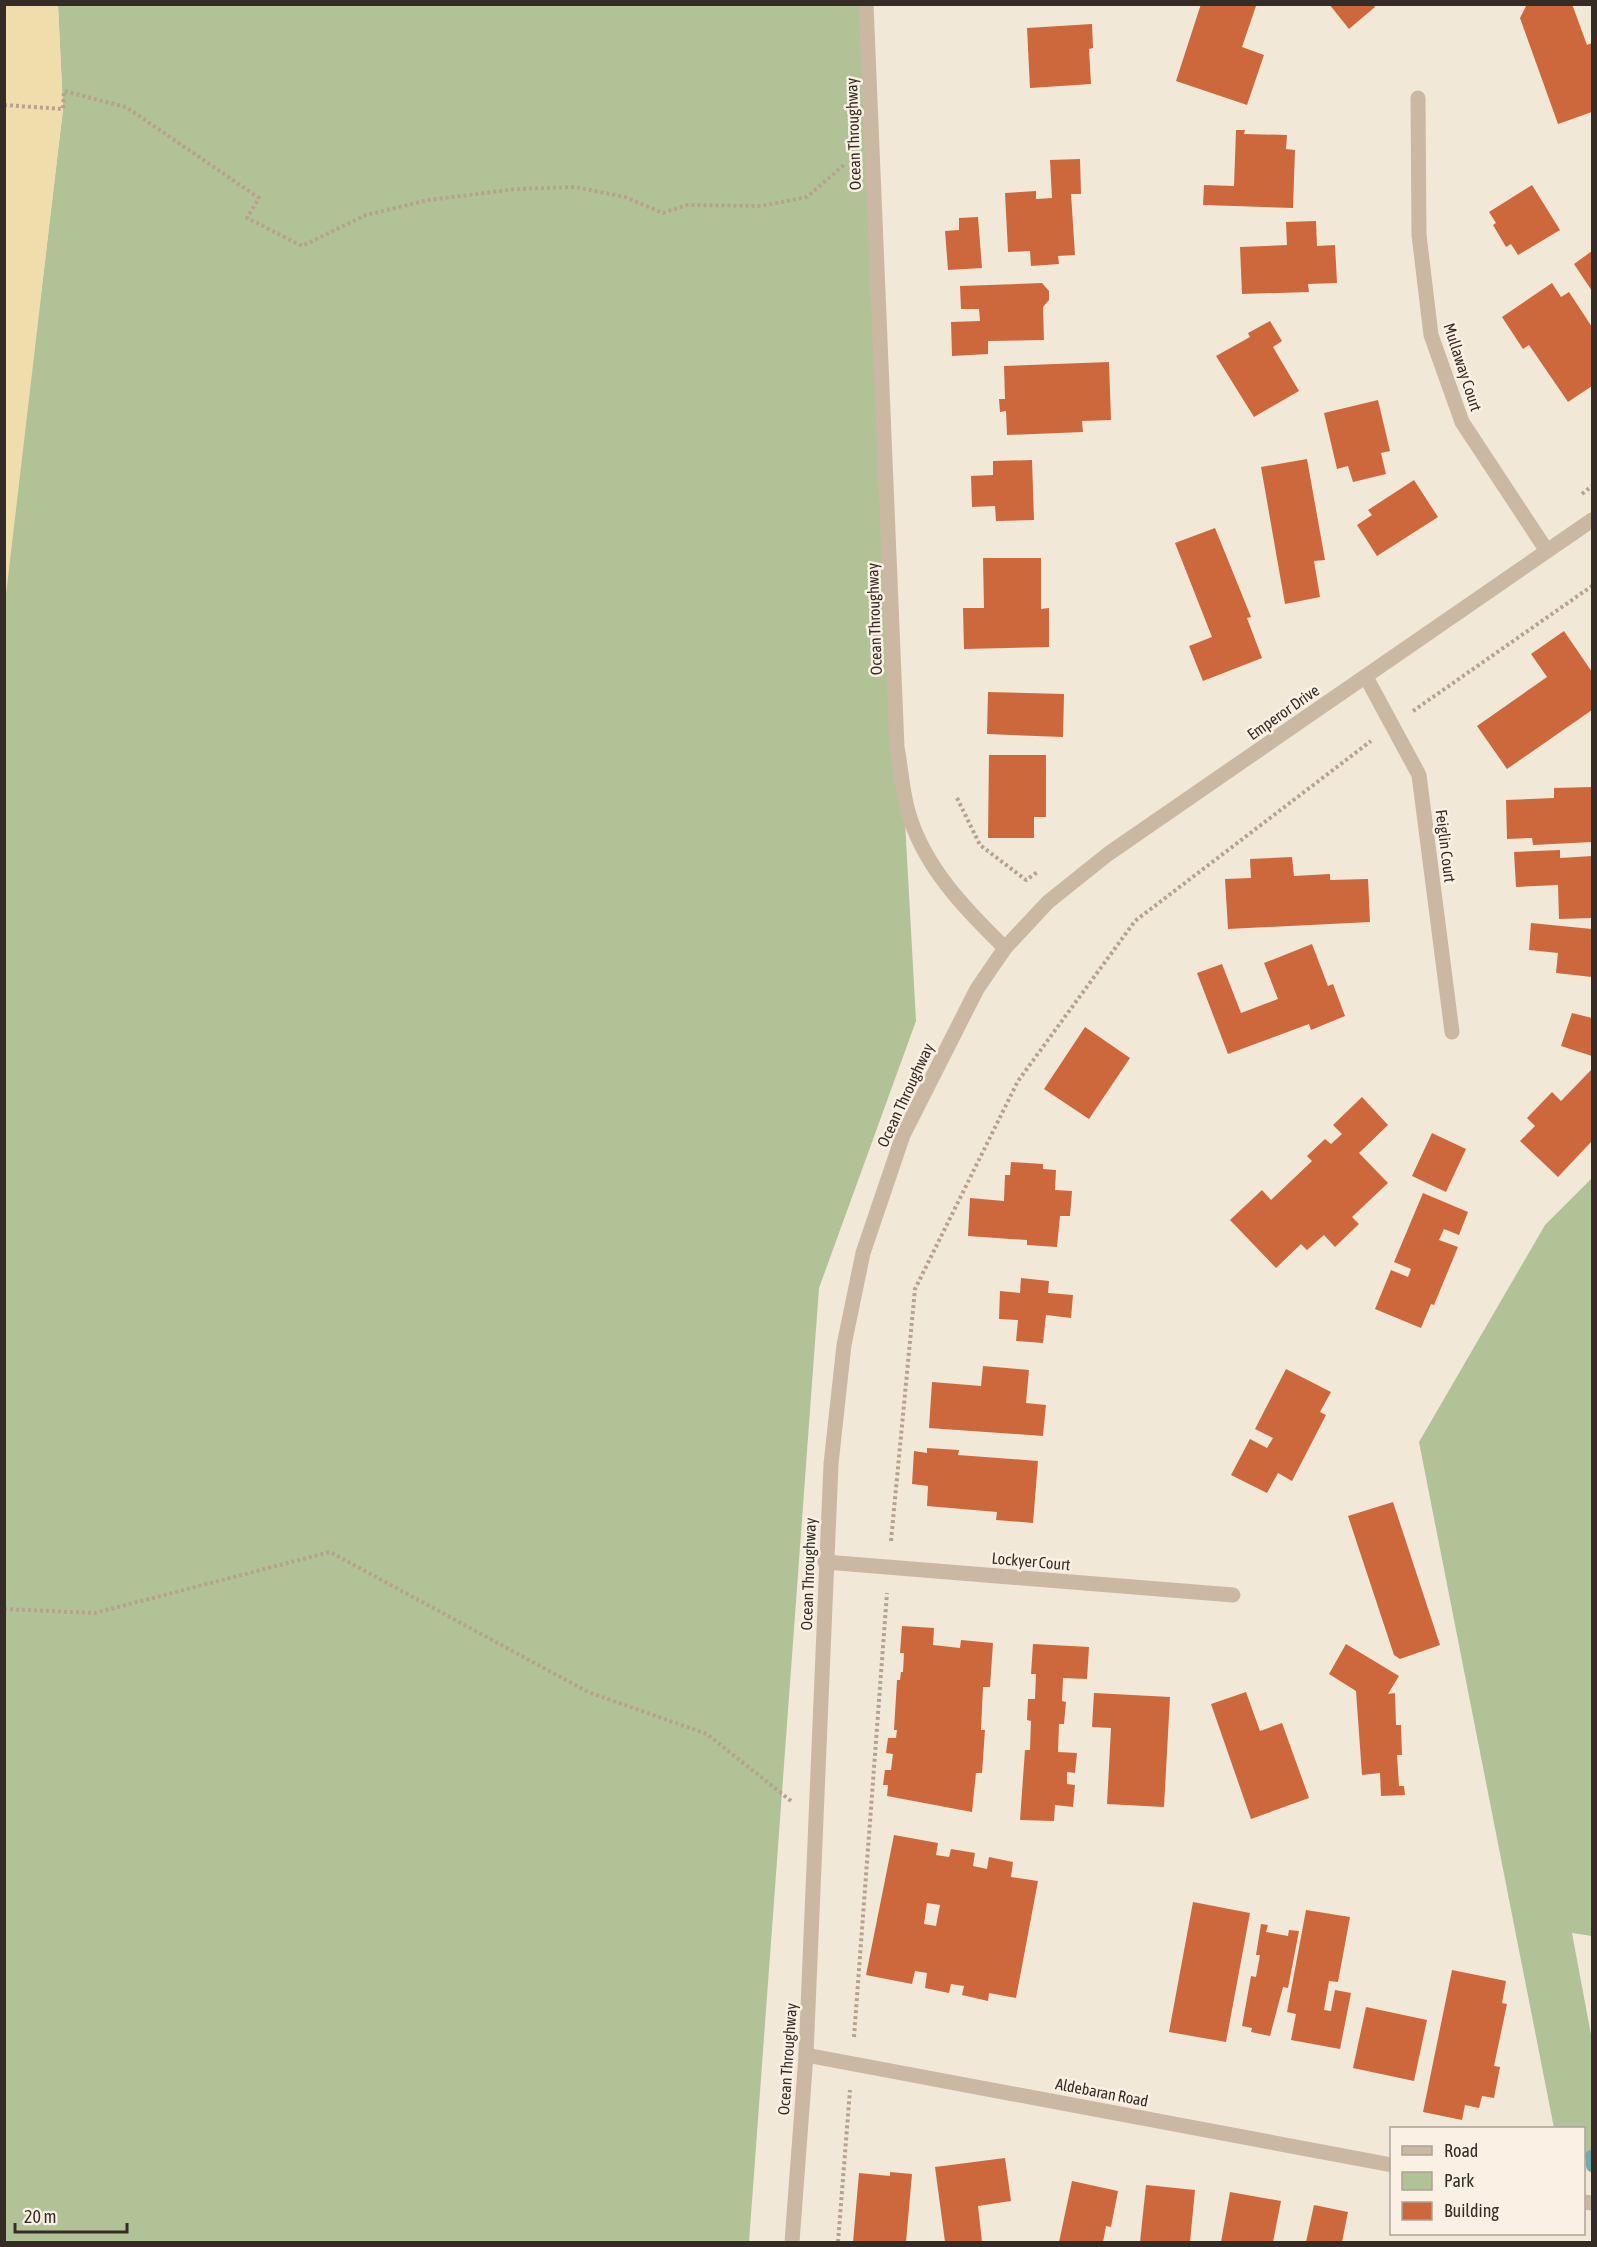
<svg xmlns="http://www.w3.org/2000/svg" width="1597" height="2247" font-family="'Asap Condensed',sans-serif">
<style>
.green{fill:#b1c297}
.sand{fill:#f0ddac}
.lines{fill:none;stroke-linecap:round;stroke-linejoin:round}
.stream{stroke:#75aab1;stroke-width:12}
.building{fill:#cd683c;fill-rule:evenodd}
.path{stroke:#b7a28e;stroke-width:4;stroke-dasharray:3 3;stroke-linecap:butt}
.minor{stroke:#cbb8a3;stroke-width:15}
.tertiary{stroke:#cbb8a3;stroke-width:15}
.labels{text-anchor:middle;dominant-baseline:central;stroke-width:5;stroke-linejoin:round;paint-order:stroke}
.street-label{font-size:16px;fill:#362c26;stroke:#faf1e4}
</style>
<rect width="100%" height="100%" fill="#f2e8d8"/>
<g class="green">
<path d="M58 5H860L916 1021 819 1288 749 2242H5L4 603 63 109Z"/>
<path d="M1592 1178V1936L1572 1933 1592 2040V2157L1584 2155V2128H1554L1419 1442 1545 1225Z"/>
</g>
<path class="sand" d="M5 4 58 5 63 109 5 603Z"/>
<g class="lines">
<path class="stream" d="M1591 2156 1592 2166"/>
</g>
<g class="building">
<path d="M1201 4 1256 6 1242 47 1264 55 1247 105 1176 81Z"/>
<path d="M1329 4H1373L1375 7 1349 29Z"/>
<path d="M1527 4H1572L1587 45 1592 43V112L1558 124 1520 18Z"/>
<path d="M1092 24 1093 48 1089 49 1091 84 1030 88 1027 28Z"/>
<path d="M1236 130H1245L1244 134 1287 135 1286 149 1295 150 1293 208 1203 205 1204 185 1234 186Z"/>
<path d="M1080 159 1081 194H1071L1075 255 1058 256 1059 264 1031 266 1030 251 1008 252 1005 193 1036 191V199L1052 198 1050 160Z"/>
<path d="M1532 185 1560 230 1518 255 1511 244 1506 247 1493 225 1496 223 1489 212Z"/>
<path d="M978 217 982 268 948 270 945 231 959 230V218Z"/>
<path d="M1316 221 1317 246 1335 245 1337 283 1308 284 1309 292 1242 294 1240 247 1287 245 1286 222Z"/>
<path d="M1592 251V291L1574 264Z"/>
<path d="M1042 283 1049 291V300L1043 307 1044 340 988 341V354L952 356 951 322 980 321 979 309H961L960 286Z"/>
<path d="M1552 283 1561 297 1569 292 1592 327V386L1568 402 1529 345 1523 349 1502 317Z"/>
<path d="M1270 321 1282 341 1273 347 1299 391 1254 417 1216 356 1250 337 1248 333Z"/>
<path d="M1109 362 1111 420 1082 421 1083 432 1007 435 1006 411 1000 412 999 399H1005L1004 366Z"/>
<path d="M1378 400 1390 451 1381 453 1386 474 1353 482 1348 466 1337 469 1324 413Z"/>
<path d="M1307 459 1325 560 1314 561 1320 597 1285 604 1261 467Z"/>
<path d="M1032 460 1034 520 996 521 995 506 972 507 971 476 993 475V461Z"/>
<path d="M1414 480 1438 517 1377 556 1357 525 1372 515 1368 510Z"/>
<path d="M1215 528 1251 617 1247 618 1262 658 1203 681 1189 646 1212 637 1175 543Z"/>
<path d="M983 558H1041V609L1049 608V647L964 649 963 608H984Z"/>
<path d="M1564 631 1592 672V710L1507 769 1477 726 1547 677 1531 654Z"/>
<path d="M988 692 1064 694 1063 737 987 734Z"/>
<path d="M989 755H1046V817H1034V838H988Z"/>
<path d="M1592 787V842L1533 845 1532 838 1507 839 1506 800 1554 798V788Z"/>
<path d="M1560 850V858L1592 856V918L1559 919 1558 885 1516 887 1514 852Z"/>
<path d="M1292 857 1294 876 1330 874V880L1368 879 1370 922 1228 929 1225 879 1251 878 1250 859Z"/>
<path d="M1531 923 1592 929V977L1556 973 1558 953 1529 950Z"/>
<path d="M1312 944 1328 986 1333 984 1345 1016 1311 1030 1309 1024 1228 1054 1197 973 1222 964 1241 1013 1278 999 1264 963Z"/>
<path d="M1572 1013 1592 1018V1056L1561 1046Z"/>
<path d="M1085 1027 1130 1058 1089 1119 1044 1089Z"/>
<path d="M1592 1069V1141L1558 1177 1520 1141 1535 1126 1527 1118 1552 1092 1561 1101Z"/>
<path d="M1362 1097 1388 1125 1359 1153 1388 1183 1352 1217 1359 1224 1335 1247 1324 1235 1307 1250 1301 1244 1276 1268 1230 1220 1262 1190 1271 1200 1312 1161 1307 1156 1325 1139 1331 1144 1342 1134 1333 1125Z"/>
<path d="M1432 1133 1466 1149 1446 1192 1412 1176Z"/>
<path d="M1011 1162 1043 1164V1169L1056 1170 1055 1190 1072 1191 1070 1216H1060L1057 1247 1027 1245V1240L968 1236 970 1198 1004 1201 1005 1175H1010Z"/>
<path d="M1423 1193 1468 1212 1459 1235 1444 1229 1439 1240 1458 1247 1434 1305 1431 1304 1421 1328 1375 1309 1391 1270 1408 1277 1411 1269 1394 1262Z"/>
<path d="M1021 1278 1049 1281 1048 1293 1073 1295 1071 1318 1046 1315 1043 1343 1016 1341 1018 1320 999 1319 1000 1291 1020 1293Z"/>
<path d="M983 1366 1029 1370 1026 1403 1046 1405 1043 1436 929 1428 932 1382 981 1386Z"/>
<path d="M1286 1369 1331 1392 1320 1412 1326 1415 1292 1481 1278 1473 1267 1493 1231 1475 1250 1439 1267 1448 1273 1438 1255 1429Z"/>
<path d="M927 1448 959 1450 958 1455 1038 1461 1033 1523 996 1520 997 1512 927 1506 928 1486 912 1484 914 1451 927 1453Z"/>
<path d="M1393 1502 1440 1645 1400 1659 1394 1655 1348 1516Z"/>
<path d="M902 1626 934 1628 933 1645 960 1648 961 1640 993 1643 990 1687H983L981 1730H985L982 1773H976L972 1812 887 1796 888 1785H883L885 1770H891L893 1754 886 1753 888 1738H896L897 1730H894L897 1680H900L901 1672H903L904 1653H900Z"/>
<path d="M1033 1644 1089 1647 1087 1679 1063 1678 1062 1701 1066 1702 1064 1724H1059L1058 1752 1077 1753 1075 1773 1067 1772V1784L1075 1785 1073 1807 1055 1805 1054 1821 1020 1820 1025 1750H1030L1031 1721 1027 1720 1028 1699H1035L1036 1674H1031Z"/>
<path d="M1346 1644 1399 1676 1388 1694 1395 1693 1396 1725H1401L1402 1755H1397L1399 1786H1404L1405 1795 1381 1796 1380 1773 1362 1775 1356 1691 1329 1674Z"/>
<path d="M1246 1692 1260 1731 1282 1723 1309 1798 1251 1819 1211 1704Z"/>
<path d="M1094 1693 1170 1697 1164 1807 1107 1804 1111 1728 1092 1727Z"/>
<path d="M894 1835 938 1843 936 1855 949 1857 951 1849 975 1853 973 1866 987 1869 989 1857 1013 1862 1011 1877 1038 1881 1016 1998 989 1993 988 2001 962 1995 964 1986 951 1984 949 1993 925 1988 927 1973 915 1971 912 1984 866 1975ZM927 1903 940 1905 936 1926 924 1924Z"/>
<path d="M1193 1902 1250 1913 1226 2042 1169 2032Z"/>
<path d="M1306 1910 1350 1917 1338 1982 1329 1981 1324 2010 1331 2011 1335 1990 1351 1993 1340 2049 1291 2040 1296 2014 1287 2012Z"/>
<path d="M1261 1924 1268 1925 1266 1932 1288 1936 1289 1930 1299 1931 1288 1988 1283 1987 1270 2036 1251 2032 1252 2028 1242 2026 1251 1976 1256 1977 1260 1955H1256Z"/>
<path d="M1452 1970 1506 1981 1502 2003 1507 2004 1494 2066 1500 2067 1494 2098 1482 2096 1479 2108 1465 2105 1462 2120 1423 2112Z"/>
<path d="M1366 2007 1427 2020 1414 2081 1353 2068Z"/>
<path d="M1005 2158 1011 2201 978 2206 982 2242H945L935 2167Z"/>
<path d="M890 2172 912 2174 906 2242H853L859 2173 890 2176Z"/>
<path d="M1072 2181 1118 2191 1111 2227 1106 2226 1103 2242H1059Z"/>
<path d="M1146 2185 1195 2190 1190 2242H1140Z"/>
<path d="M1230 2192 1281 2201 1273 2242H1221Z"/>
<path d="M1314 2205 1348 2212 1342 2242H1306Z"/>
</g>
<g class="lines">
<g class="path">
<path d="M4 105 63 109 64 91 126 107 259 198 247 218 302 246 366 215 428 200 517 189 575 187 625 197 663 213 687 205 761 206 807 197 846 163"/>
<path d="M1582 494 1592 486"/>
<path d="M1413 711 1592 586"/>
<path d="M957 798 980 845 1026 880 1039 871"/>
<path d="M891 1541 915 1289 1018 1081 1135 921 1371 741"/>
<path d="M4 1609 95 1613 330 1552 588 1692 707 1734 791 1801"/>
<path d="M854 2037 887 1593"/>
<path d="M838 2242 850 2090"/>
</g>
<g class="minor">
<path d="M866 4 897 747C901 768 902 790 908 811 923 866 965 909 1005 948"/>
<path d="M1418 98 1419 235 1431 335 1462 422 1547 551"/>
<path d="M1366 677 1419 775 1452 1032"/>
<path d="M825 1562 1233 1595"/>
<path d="M806 2055 1392 2165"/>
<path d="M1584 2202 1592 2203"/>
</g>
<path class="tertiary" d="M792 2242 806 2055 831 1464 844 1345 863 1253 903 1135 977 989 1005 948 1048 902 1108 854 1592 520"/>
</g>
<g class="labels">
<g class="street-label">
<text transform="translate(853 134) rotate(-92)">Ocean Throughway</text>
<text transform="translate(1463 367) rotate(72)">Mullaway Court</text>
<text transform="translate(874 619) rotate(-92)">Ocean Throughway</text>
<text transform="translate(1283 712) rotate(-35)">Emperor Drive</text>
<text transform="translate(1446 846) rotate(83)">Feiglin Court</text>
<text transform="translate(905 1095) rotate(-65)">Ocean Throughway</text>
<text transform="translate(1031 1561) rotate(5)">Lockyer Court</text>
<text transform="translate(808 1574) rotate(-88)">Ocean Throughway</text>
<text transform="translate(787 2059) rotate(-86)">Ocean Throughway</text>
<text transform="translate(1102 2092) rotate(11)">Aldebaran Road</text>
</g>
</g>
<rect width="1597" height="2247" fill="none" stroke="#362c26" stroke-width="12"/>
<rect x="1390" y="2127" width="195" height="108" fill="#faf1e4" stroke="#aca298" stroke-width="1.5"/>
<rect x="1402" y="2146" width="30" height="9" fill="#cbb8a3" stroke="#aca298" stroke-width="1.5"/>
<text x="1444" y="2157" font-size="18" fill="#362c26">Road</text>
<rect x="1402" y="2172" width="30" height="18" fill="#b1c297" stroke="#aca298" stroke-width="1.5"/>
<text x="1444" y="2187" font-size="18" fill="#362c26">Park</text>
<rect x="1402" y="2202" width="30" height="18" fill="#cd683c" stroke="#aca298" stroke-width="1.5"/>
<text x="1444" y="2217" font-size="18" fill="#362c26">Building</text>
<path d="M15 2223v9h112v-9" fill="none" stroke="#362c26" stroke-width="3"/>
<text x="24" y="2223" font-size="18" fill="#362c26" stroke="#faf1e4" stroke-width="4.5" paint-order="stroke">20 m</text>
</svg>
